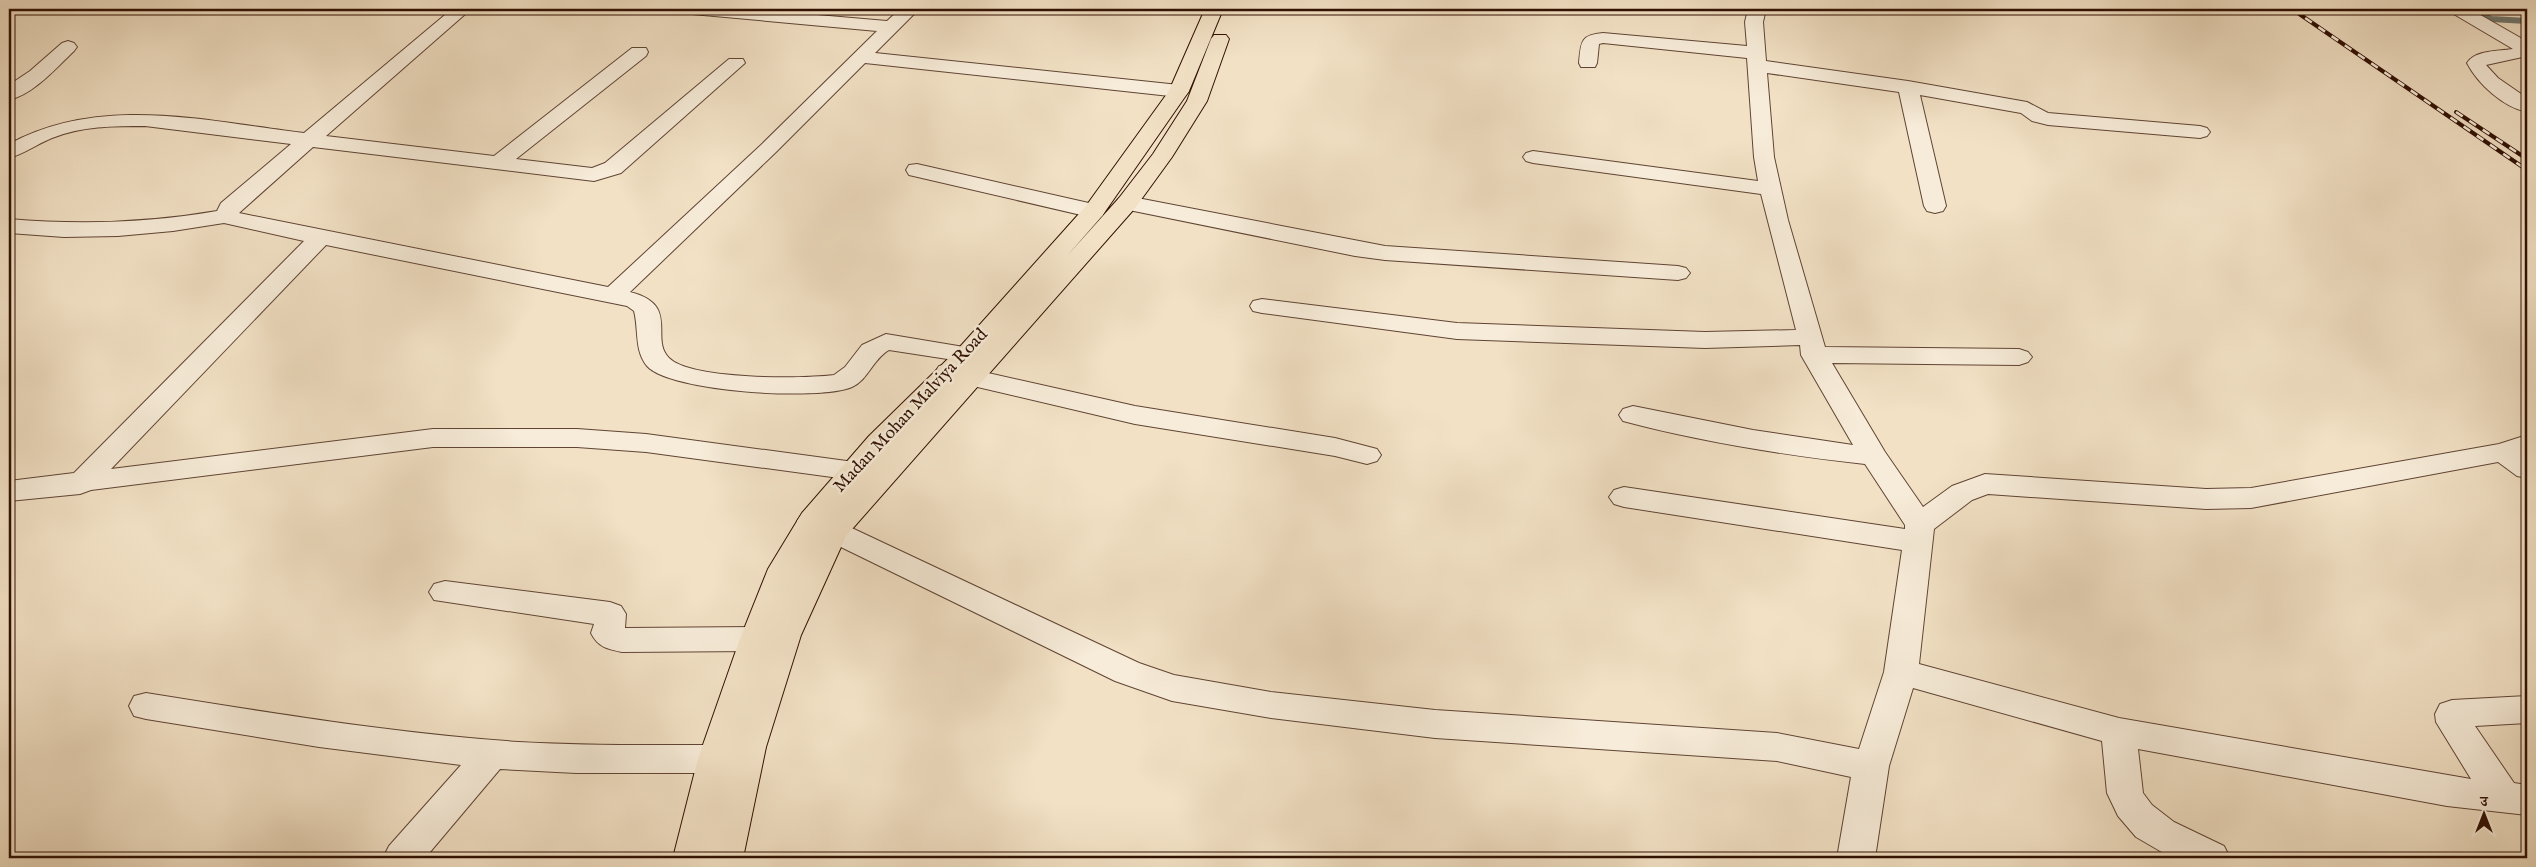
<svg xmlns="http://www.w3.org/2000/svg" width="2536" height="867" font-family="'IM FELL English','Noto Serif Devanagari',serif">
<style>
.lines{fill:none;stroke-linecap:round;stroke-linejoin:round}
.stream{stroke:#707870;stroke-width:6}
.minor-casing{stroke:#604434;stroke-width:2}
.highway-casing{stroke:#301003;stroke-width:2}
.minor{fill:#f7ecd9;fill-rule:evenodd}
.highway{fill:#f2e1c5;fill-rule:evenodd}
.rail-casing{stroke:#301003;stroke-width:4}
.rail{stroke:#f7ecd9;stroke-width:2.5;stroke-dasharray:8;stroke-linecap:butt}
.labels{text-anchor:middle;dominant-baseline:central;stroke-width:5;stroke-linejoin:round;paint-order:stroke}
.street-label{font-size:18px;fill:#301003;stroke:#f7ecd9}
</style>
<rect width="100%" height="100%" fill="#f2e1c5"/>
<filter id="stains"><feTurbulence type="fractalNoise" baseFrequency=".004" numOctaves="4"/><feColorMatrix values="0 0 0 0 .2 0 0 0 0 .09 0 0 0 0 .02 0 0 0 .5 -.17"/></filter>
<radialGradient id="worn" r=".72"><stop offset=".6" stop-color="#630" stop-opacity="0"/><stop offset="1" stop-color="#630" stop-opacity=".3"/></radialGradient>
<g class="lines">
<path class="stream" d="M2473 9 2491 19 2527 21"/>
<defs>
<g id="minor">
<path d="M452 9H471L326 136 494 156 632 48H646L648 52 646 56 516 159 592 168 605 163 729 59H743L745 63 621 173 594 181 313 147 239 213 608 287 761 145 877 31 692 14 686 13 683 9H748L887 21 900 9H919L875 53 1179 85 1186 87 1189 91 1186 95 1179 97 865 63 775 153 630 292C681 305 649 338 669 358 691 380 803 379 834 375L845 367 862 345 886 334 976 349 980 354 976 359 967 362 889 350C873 359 868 380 852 387 820 401 670 392 647 366 634 350 639 330 634 311L627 306 326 245 111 469 433 429H577L646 434 854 462 864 464 868 471 864 478 854 480 646 452 577 447H433L91 490 80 494 9 501V481L74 473 304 241 224 223 173 231 118 236 64 237 9 233V219C79 225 148 223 217 211L221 203 291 144 145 126C113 126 82 126 52 138 37 144 24 154 9 158V144C101 94 205 121 304 133Z"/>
<path d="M1748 9H1766L1763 22 1766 61 1908 81 2027 102 2048 113 2200 126 2207 128 2210 132 2207 136 2200 138 2048 125 2032 121 2021 113 1920 95 1946 206 1943 211 1935 213 1927 211 1924 206 1899 92 1767 73 1774 157 1788 220 1825 347 2019 349 2028 352 2032 357 2028 362 2019 365 1832 363 1885 452 1923 507 1952 486 1985 474 2206 489 2251 488 2499 444 2527 435V454H2525L2527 456V478L2517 476 2498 462 2251 508 2206 509 1988 494 1972 500 1934 529 1919 664 2119 718 2471 779 2436 722 2435 714 2440 704 2452 700 2527 696V723L2475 726 2514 783 2527 785V815L2447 806 2138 749 2143 793 2152 805 2174 822 2224 846 2230 858H2172L2136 837 2118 816 2107 793 2102 741 1913 688 1889 766 1875 858H1837L1851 777 1777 761 1435 738 1271 718 1172 701 1115 681 802 528 797 521 802 514 812 511 822 514 1139 663 1174 675 1271 692 1435 710 1777 733 1859 749 1884 672 1902 550 1624 507 1614 504 1609 497 1614 490 1624 487 1905 529V525L1865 464C1784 455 1702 442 1623 421L1619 415 1623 409 1633 406 1753 430 1853 445 1801 355 1800 345 1705 348 1457 339 1262 313 1253 311 1250 306 1253 301 1262 299 1457 323 1705 332 1796 330 1761 194 1533 163 1526 161 1523 157 1526 153 1533 151 1758 181 1754 157 1747 58 1603 43 1599 44 1597 63 1595 67H1581L1579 63C1581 42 1580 35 1603 33L1747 46 1745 22Z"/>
<path d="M1973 9H1994L1991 13H1976Z"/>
<path d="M2449 9H2470L2526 41 2527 56 2486 65 2498 78 2527 98V112C2503 107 2478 84 2467 63 2475 50 2499 51 2513 49L2452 13Z"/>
<path d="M68 41 74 43 77 47 74 51C56 68 34 94 9 100V85L30 71 62 43Z"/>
<path d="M917 164 1102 206 1105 211 1102 216 1094 218 909 175 906 170 909 165Z"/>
<path d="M1127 196 1385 246 1678 266 1686 268 1690 273 1686 278 1678 280 1385 260 1355 256 1119 208 1116 203 1119 198Z"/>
<path d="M948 364 1135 406 1335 438 1377 449 1381 455 1377 461 1367 464 1335 456 1135 424 939 378 935 372 939 366Z"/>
<path d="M445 581 610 602 621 606 626 614 625 628 756 627 767 630 772 639 767 648 756 651 622 652C607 649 598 647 591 633L594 624 434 600 429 592 434 584Z"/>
<path d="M146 693C270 713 394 733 519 742 584 746 650 745 716 745L728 749 734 759 728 769 716 773H576L500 769 425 858H383L389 846 461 765 319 747 146 719 134 716 129 706 134 696Z"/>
</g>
<path id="highway" d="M1205 9H1223L1189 91 1102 216 1067 256 1119 198 1153 154 1187 101 1211 39 1214 35H1226L1229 39 1207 101 1172 157 1135 208 846 536 801 635 766 747 743 858H673L698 759 740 639 768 569 802 513 869 436 958 349 1086 206 1169 91Z"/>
</defs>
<use href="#minor" class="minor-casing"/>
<use href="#highway" class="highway-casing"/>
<use href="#minor" class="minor"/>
<use href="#highway" class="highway"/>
<defs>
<g id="rail">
<path d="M2292 9 2527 170"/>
<path d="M2456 112 2527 159"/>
</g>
</defs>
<use href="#rail" class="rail-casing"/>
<use href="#rail" class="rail"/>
</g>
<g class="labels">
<g class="street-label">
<text transform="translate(911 411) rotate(-47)">Madan Mohan Malviya Road</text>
</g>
</g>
<rect width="2536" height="867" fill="none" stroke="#f2e1c5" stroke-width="30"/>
<rect x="10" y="10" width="2516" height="847" fill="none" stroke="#301003" stroke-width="2.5"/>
<rect x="15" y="15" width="2506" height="837" fill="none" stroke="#301003"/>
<g transform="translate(2484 814)" stroke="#f7ecd9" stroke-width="4" paint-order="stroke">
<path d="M0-4L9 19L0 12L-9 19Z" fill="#301003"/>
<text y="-8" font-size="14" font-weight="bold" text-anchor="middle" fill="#301003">उ</text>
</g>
<rect width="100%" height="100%" filter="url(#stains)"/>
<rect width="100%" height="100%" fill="url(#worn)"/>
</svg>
